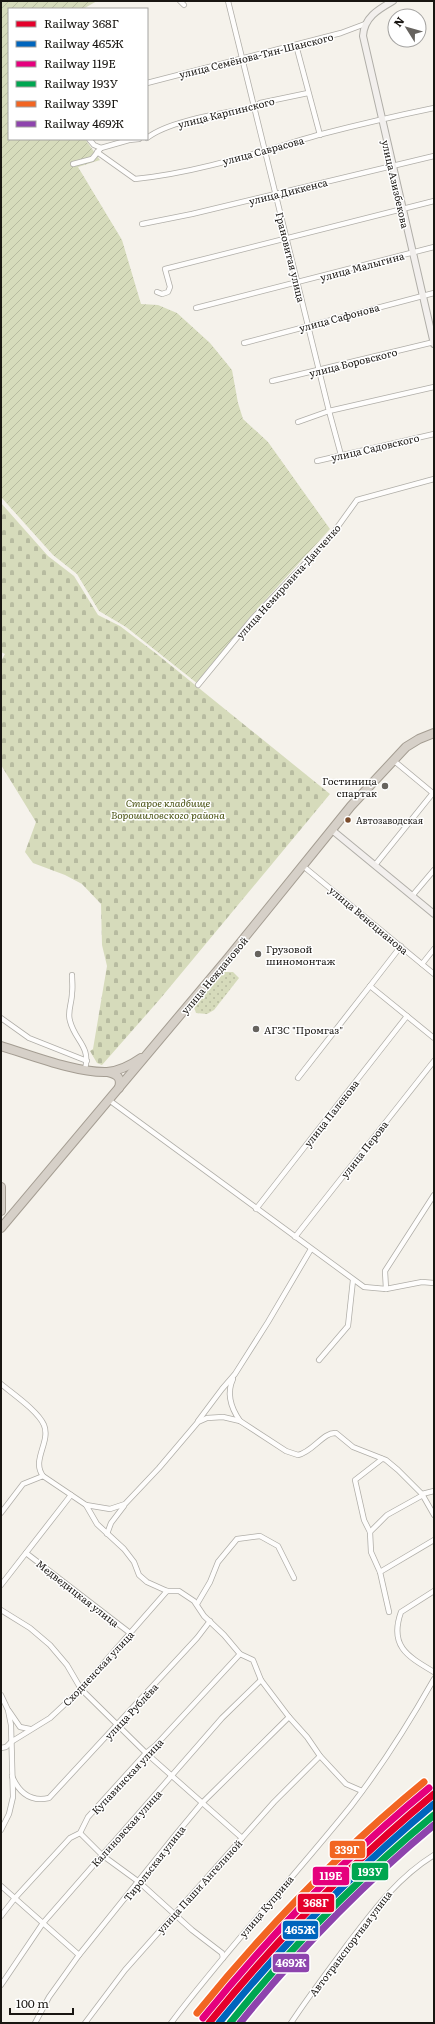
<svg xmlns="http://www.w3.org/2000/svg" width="435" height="2024" font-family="Literata,serif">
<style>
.grass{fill:url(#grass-dots)}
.cemetery{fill:url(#cemetery-stones)}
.garden{fill:url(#garden-furrows)}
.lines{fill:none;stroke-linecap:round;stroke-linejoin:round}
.street-casing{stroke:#b0aea8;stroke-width:6}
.secondary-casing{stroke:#b0aea8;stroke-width:8}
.highway-casing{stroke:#a49d92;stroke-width:10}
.street{stroke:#fefdfc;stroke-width:4.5}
.secondary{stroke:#f2efed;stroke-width:6}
.highway{stroke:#d6d0c8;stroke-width:8}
.rail{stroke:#cdcdcb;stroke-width:1.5;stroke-dasharray:6 3;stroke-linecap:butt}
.rail-1-casing{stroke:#fff;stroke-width:10}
.rail-2-casing{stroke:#fff;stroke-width:10}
.rail-3-casing{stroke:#fff;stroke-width:10}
.rail-4-casing{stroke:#fff;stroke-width:10}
.rail-5-casing{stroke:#fff;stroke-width:10}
.rail-6-casing{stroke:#fff;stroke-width:10}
.rail-1{stroke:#e4002b;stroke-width:7}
.rail-2{stroke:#0065bd;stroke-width:7}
.rail-3{stroke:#e5007d;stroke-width:7}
.rail-4{stroke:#00a651;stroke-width:7}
.rail-5{stroke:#f26522;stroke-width:7}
.rail-6{stroke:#8e44ad;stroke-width:7}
.poi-dot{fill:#66635e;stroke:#fff;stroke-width:1.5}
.bus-dot{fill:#7a4b2a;stroke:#fff;stroke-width:1.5}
.labels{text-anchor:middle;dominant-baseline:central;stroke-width:3;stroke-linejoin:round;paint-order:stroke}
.bus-label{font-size:9px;fill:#191612;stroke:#fff;text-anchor:start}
.street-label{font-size:10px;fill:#191612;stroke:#fff}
.poi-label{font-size:10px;fill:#191612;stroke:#fff;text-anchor:start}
.park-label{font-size:10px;font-style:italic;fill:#4a5314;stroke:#fff}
.line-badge{stroke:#fff;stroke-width:1.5}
.badge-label{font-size:11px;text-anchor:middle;font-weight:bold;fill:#fff}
</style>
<defs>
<pattern id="grass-dots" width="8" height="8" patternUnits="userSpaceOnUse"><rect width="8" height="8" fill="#d6dbbb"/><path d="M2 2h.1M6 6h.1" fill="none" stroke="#b7bba0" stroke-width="1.8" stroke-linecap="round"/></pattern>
<pattern id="cemetery-stones" width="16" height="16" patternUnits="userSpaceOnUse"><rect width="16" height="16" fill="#d6dbbb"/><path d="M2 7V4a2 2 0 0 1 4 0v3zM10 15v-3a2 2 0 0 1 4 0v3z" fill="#b7bba0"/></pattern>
<pattern id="garden-furrows" width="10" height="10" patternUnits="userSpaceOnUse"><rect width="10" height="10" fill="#d6dbbb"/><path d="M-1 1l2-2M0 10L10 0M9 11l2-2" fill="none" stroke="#b7bba0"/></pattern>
</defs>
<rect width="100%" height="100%" fill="#f5f2eb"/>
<path class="grass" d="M225 972H233L239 978 214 1010 207 1014 196 1013 194 1007 220 974Z"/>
<path class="cemetery" d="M1 503 48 556 74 576 98 615 120 626 158 655 330 794 160 999 102 1065 97 1063 90 1051 93 1049 107 966 102 945 101 904 82 884 65 875 33 863 25 852 36 822 1 765V661L5 654 1 652Z"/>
<path class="garden" d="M1 1H97L83 9H9V139H85L100 160 78 167 122 240 141 304 158 305 177 313 210 343 232 370 238 403 243 419 268 442 330 529 250 617 198 684 126 627 99 611 77 574 53 555 1 497Z"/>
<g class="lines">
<defs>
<g id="street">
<path d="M180 1 184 5"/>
<path d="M228 1 329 411 341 455"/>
<path d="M296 45 320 135"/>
<path d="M147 83 341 33 365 24"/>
<path d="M147 138C170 120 225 113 255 107L260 103 308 93"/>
<path d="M89 139 94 145 101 148"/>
<path d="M97 152 135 179C197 173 259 152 318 135 357 125 395 116 434 108"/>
<path d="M73 164 92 159 101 148 129 140 139 139"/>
<path d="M142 224 192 214 434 156"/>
<path d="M157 292 162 294 168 292 170 287 165 269 434 201"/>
<path d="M196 308 434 247"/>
<path d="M244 343 434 293"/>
<path d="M272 381 434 342"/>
<path d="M298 422 329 411 434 387"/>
<path d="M317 461 434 434"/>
<path d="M198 685 253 618 331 536 357 500 434 479"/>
<path d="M393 760 434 794"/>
<path d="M375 865 433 793"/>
<path d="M303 866 434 974"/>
<path d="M412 896 434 870"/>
<path d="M401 946 370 986 434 1038"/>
<path d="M422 964 434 949"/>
<path d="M72 975C72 981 73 987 72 993 72 1003 67 1012 70 1021 75 1041 91 1046 85 1069"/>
<path d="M1 1018 29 1038 87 1061"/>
<path d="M298 1078 370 986"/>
<path d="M109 1100 364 1287 386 1289 422 1282 434 1283"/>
<path d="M256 1209 407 1016"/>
<path d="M295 1237 434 1061"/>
<path d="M386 1289 385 1271 434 1195"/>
<path d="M319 1360 348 1326 353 1280"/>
<path d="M233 1379C226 1394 231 1408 240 1421"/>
<path d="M1 1384C13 1394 38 1411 44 1425 51 1442 31 1460 43 1476"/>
<path d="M198 1421 222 1389 235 1374 268 1322 311 1249"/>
<path d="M422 1494 434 1491"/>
<path d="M86 1505 110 1509 125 1504 159 1468 198 1422 207 1418 223 1417 240 1421 286 1451 298 1455C313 1452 323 1432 336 1433L353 1447 386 1460 398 1470 422 1494 434 1515"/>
<path d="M1 1513 23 1484 43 1476 86 1505 97 1524 124 1549 134 1562 139 1575 147 1582 167 1591H179L194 1601 204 1616 224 1635 240 1654 253 1660 261 1680 289 1717 307 1737 320 1756 346 1784 362 1791"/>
<path d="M370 1532 364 1520 355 1480 382 1459"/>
<path d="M107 1534 111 1523 124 1506"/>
<path d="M26 1553 130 1633"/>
<path d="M380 1572 371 1552 370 1532 387 1515 423 1495"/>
<path d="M1 1585 71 1495"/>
<path d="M434 1591 401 1612C389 1646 407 1656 434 1672"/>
<path d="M197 1604 210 1582 218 1562 237 1539 260 1536 278 1546 294 1578"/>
<path d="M1 1610 30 1628 50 1645 67 1665 81 1689 146 1753 242 1838"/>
<path d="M389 1612 380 1572 434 1540"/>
<path d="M1 1695 8 1710 11 1725 13 1797 9 1814 1 1830"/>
<path d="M9 1711 20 1727 30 1729"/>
<path d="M1 1748 6 1747 11 1742 50 1718 81 1689 167 1591"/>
<path d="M12 1776C19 1793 31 1802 49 1798L197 1638 210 1621"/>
<path d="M80 1833 102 1855 139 1882 192 1930 222 1953 223 1958"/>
<path d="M1 1886 79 1955"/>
<path d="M1 1916 15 1898 70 1838 80 1833 88 1817 146 1753 156 1745 240 1654"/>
<path d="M1 1985 43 1923 222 1718 261 1680"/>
<path d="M35 2023 49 1997 79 1955 177 1833 202 1803 289 1717"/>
<path d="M85 2023 125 1970 274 1802 320 1756"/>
<path d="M171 2023C228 1948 292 1879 351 1806 382 1766 409 1723 434 1679"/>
<path d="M291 2023C309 1996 328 1971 347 1945 373 1911 397 1878 434 1855"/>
</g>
<g id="secondary">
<path d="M393 1C379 9 364 17 363 36L434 344"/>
<path d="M332 830 434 914"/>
</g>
<g id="highway">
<path d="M1 1046C31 1055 76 1073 107 1072 119 1071 131 1065 141 1058"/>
<path d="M108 1072C117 1074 122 1078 119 1088"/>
<path d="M1 1187V1211"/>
<path d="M1 1228 228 958 351 806 406 747 419 739 434 733"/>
</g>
</defs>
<use href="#street" class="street-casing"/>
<use href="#secondary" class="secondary-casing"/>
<use href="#highway" class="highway-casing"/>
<use href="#street" class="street"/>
<use href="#secondary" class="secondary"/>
<use href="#highway" class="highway"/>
<path class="rail" d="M217 2023C277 1944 356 1868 434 1807"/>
<defs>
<path id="rail-1" d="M209 2023C277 1939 351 1863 434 1794"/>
<path id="rail-2" d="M219 2023C284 1943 355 1870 434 1804"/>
<path id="rail-3" d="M203 2018C271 1934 345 1857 429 1788"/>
<path id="rail-4" d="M230 2023C291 1947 359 1877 434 1815"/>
<path id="rail-5" d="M197 2013C266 1928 340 1851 424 1782"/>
<path id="rail-6" d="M240 2023C298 1951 363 1884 434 1825"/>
</defs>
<use href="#rail-1" class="rail-1-casing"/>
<use href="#rail-2" class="rail-2-casing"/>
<use href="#rail-3" class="rail-3-casing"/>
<use href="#rail-4" class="rail-4-casing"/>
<use href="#rail-5" class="rail-5-casing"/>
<use href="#rail-6" class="rail-6-casing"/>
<use href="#rail-1" class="rail-1"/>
<use href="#rail-2" class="rail-2"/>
<use href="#rail-3" class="rail-3"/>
<use href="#rail-4" class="rail-4"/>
<use href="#rail-5" class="rail-5"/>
<use href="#rail-6" class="rail-6"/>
</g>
<g class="poi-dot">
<circle cx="385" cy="786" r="4"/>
<circle cx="258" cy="954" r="4"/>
<circle cx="256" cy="1029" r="4"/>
</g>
<circle class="bus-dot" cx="348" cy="820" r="3.5"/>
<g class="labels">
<g class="bus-label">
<text x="356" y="820">Автозаводская</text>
</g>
<g class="street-label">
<text transform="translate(256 55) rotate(-14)">улица Семёнова-Тян-Шанского</text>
<text transform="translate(226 112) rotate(-14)">улица Карпинского</text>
<text transform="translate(263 150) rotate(-15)">улица Саврасова</text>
<text transform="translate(396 184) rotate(77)">улица Азизбекова</text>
<text transform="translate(288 191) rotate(-14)">улица Диккенса</text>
<text transform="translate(291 257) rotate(76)">Грановитая улица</text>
<text transform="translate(362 266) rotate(-15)">улица Малыгина</text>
<text transform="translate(339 317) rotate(-15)">улица Сафонова</text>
<text transform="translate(353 362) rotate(-14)">улица Боровского</text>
<text transform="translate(375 447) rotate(-13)">улица Садовского</text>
<text transform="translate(288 581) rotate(-48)">улица Немировича-Данченко</text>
<text transform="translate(369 920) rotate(40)">улица Венецианова</text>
<text transform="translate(214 975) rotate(-50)">улица Неждановой</text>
<text transform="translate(331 1113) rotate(-52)">улица Паленова</text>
<text transform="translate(364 1149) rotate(-52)">улица Перова</text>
<text transform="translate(78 1593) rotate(38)">Медведицкая улица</text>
<text transform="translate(98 1668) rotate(-47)">Сходненская улица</text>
<text transform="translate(131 1711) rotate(-47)">улица Рублёва</text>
<text transform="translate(127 1776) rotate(-47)">Купавинская улица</text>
<text transform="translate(126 1828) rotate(-48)">Калиновская улица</text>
<text transform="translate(154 1863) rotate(-52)">Тирольская улица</text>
<text transform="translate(199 1886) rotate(-48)">улица Паши Ангелиной</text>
<text transform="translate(266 1906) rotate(-50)">улица Куприна</text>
<text transform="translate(350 1943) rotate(-53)">Автотранспортная улица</text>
</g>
<g class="poi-label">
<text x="377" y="780" text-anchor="end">Гостиница<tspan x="377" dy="12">спартак</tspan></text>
<text x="266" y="948">Грузовой<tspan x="266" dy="12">шиномонтаж</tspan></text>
<text x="264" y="1029">АГЗС "Промгаз"</text>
</g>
<g class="park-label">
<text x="168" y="802">Старое кладбище<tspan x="168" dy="12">Ворошиловского района</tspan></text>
</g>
</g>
<g class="line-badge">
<rect x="329" y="1840" width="37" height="19" rx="4" fill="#f26522"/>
<rect x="351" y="1862" width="38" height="19" rx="4" fill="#00a651"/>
<rect x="312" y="1866" width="38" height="20" rx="4" fill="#e5007d"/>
<rect x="297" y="1893" width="38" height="20" rx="4" fill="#e4002b"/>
<rect x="282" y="1920" width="37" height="20" rx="4" fill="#0065bd"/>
<rect x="272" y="1953" width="38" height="20" rx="4" fill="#8e44ad"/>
</g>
<g class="badge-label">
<text x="347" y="1854">339Г</text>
<text x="370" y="1876">193У</text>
<text x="331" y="1880">119Е</text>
<text x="316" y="1907">368Г</text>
<text x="300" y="1934">465Ж</text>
<text x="291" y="1967">469Ж</text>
</g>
<rect width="435" height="2024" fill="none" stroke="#191612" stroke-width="4"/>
<rect x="8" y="8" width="140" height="132" fill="#ffffff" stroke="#a3a2a0"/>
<rect x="16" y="21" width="20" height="6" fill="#e4002b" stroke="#a3a2a0"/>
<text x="44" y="28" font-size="12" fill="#191612">Railway 368Г</text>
<rect x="16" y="41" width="20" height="6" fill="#0065bd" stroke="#a3a2a0"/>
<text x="44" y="48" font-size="12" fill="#191612">Railway 465Ж</text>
<rect x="16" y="61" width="20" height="6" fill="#e5007d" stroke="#a3a2a0"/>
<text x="44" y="68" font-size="12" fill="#191612">Railway 119Е</text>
<rect x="16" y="81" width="20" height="6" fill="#00a651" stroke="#a3a2a0"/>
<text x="44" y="88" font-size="12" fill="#191612">Railway 193У</text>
<rect x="16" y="101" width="20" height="6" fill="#f26522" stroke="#a3a2a0"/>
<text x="44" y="108" font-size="12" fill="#191612">Railway 339Г</text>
<rect x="16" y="121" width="20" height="6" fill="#8e44ad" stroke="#a3a2a0"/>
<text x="44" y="128" font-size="12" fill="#191612">Railway 469Ж</text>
<g transform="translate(407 28) rotate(307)"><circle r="19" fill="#ffffff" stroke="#a3a2a0"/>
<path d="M0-3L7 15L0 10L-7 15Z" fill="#66635e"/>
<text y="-6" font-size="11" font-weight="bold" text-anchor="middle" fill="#191612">N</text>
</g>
<path d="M10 2008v6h63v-6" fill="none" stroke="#191612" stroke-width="2"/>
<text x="16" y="2008" font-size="12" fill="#191612" stroke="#ffffff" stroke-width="3" paint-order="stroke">100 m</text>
</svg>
